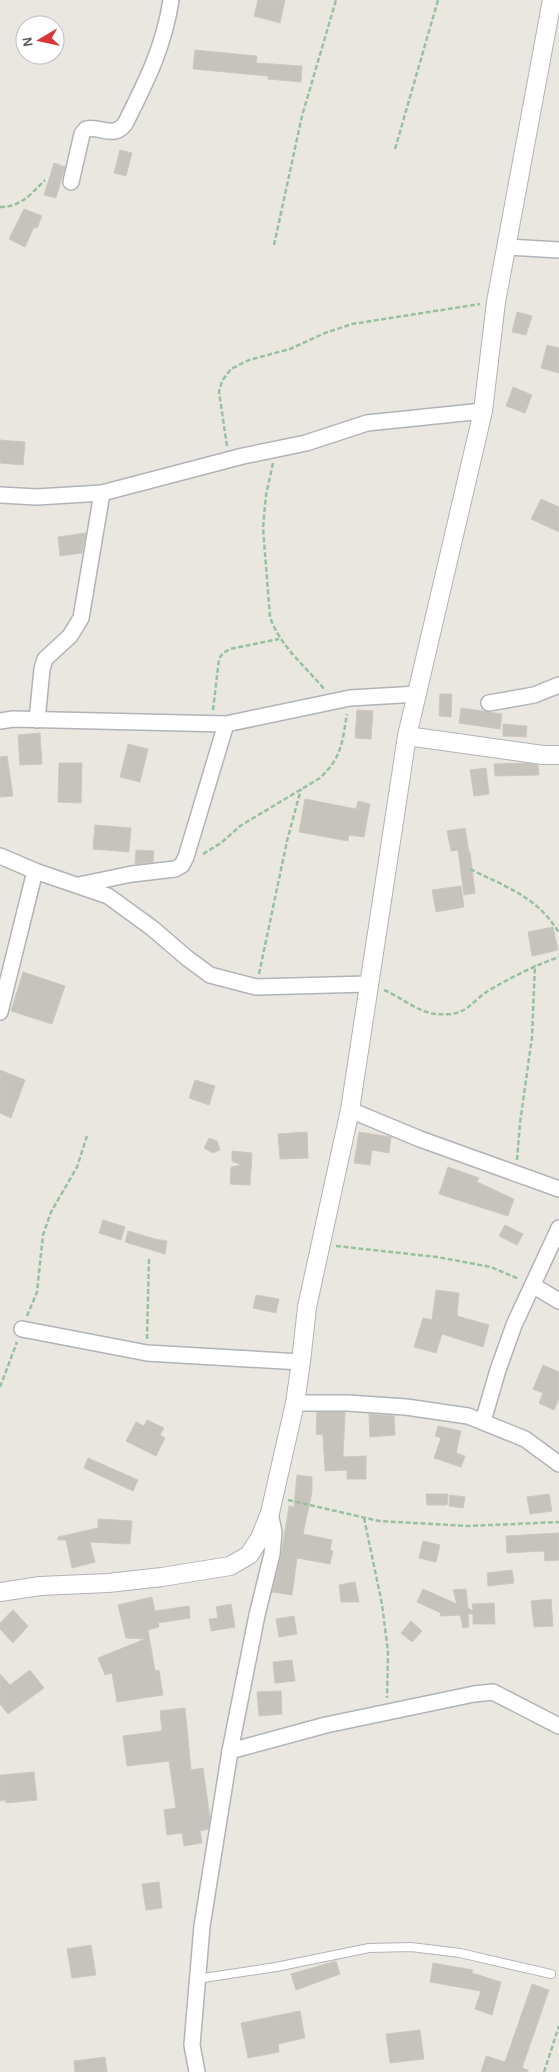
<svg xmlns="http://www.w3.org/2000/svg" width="559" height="2072" font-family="'Alegreya Sans',sans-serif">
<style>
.building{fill:#c6c2bc;stroke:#cec8bf}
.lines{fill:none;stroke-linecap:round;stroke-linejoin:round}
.service-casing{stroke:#b0b3b7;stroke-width:10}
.minor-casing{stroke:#b0b3b7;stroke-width:18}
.tertiary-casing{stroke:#b0b3b7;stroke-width:20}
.path{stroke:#98c1a0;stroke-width:2.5;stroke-dasharray:5 2.5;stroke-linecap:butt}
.service{stroke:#fff;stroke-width:8}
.minor{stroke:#fff;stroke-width:15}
.tertiary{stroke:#fff;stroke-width:18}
</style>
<rect width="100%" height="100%" fill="#eae7e0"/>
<g class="building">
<path d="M258 0H285L280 23 254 16Z"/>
<path d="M195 50 257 56 256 63 302 66 301 82 268 79V76L193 69Z"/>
<path d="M120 150 132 153 126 176 114 173Z"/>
<path d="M54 163 65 167 56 198 44 195Z"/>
<path d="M24 209 42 216 37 228 34 227 25 247 9 239Z"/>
<path d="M517 312 532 316 526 335 512 332Z"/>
<path d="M547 345 559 348V373L541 368Z"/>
<path d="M513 387 532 395 525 413 506 406Z"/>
<path d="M0 440 25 442 23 465 0 463Z"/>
<path d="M541 499 559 507V532L531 519Z"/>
<path d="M86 533 82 553 60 556 58 537Z"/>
<path d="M440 694H452L451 717 439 716Z"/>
<path d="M461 708 502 714 500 729 459 723Z"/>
<path d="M357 710 373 711 371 739 355 738Z"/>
<path d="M503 724 527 726 526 737 503 736Z"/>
<path d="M40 733 42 764 20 765 18 735Z"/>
<path d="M128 744 148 749 140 782 120 777Z"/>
<path d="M7 756 13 796 0 797V757Z"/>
<path d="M59 763H82L81 803 58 802Z"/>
<path d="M525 763 538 765 539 775 495 776 494 764Z"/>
<path d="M486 768 489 794 474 796 470 770Z"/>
<path d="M305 799 356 809 358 801 370 804 364 837 349 835 348 841 299 832Z"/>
<path d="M95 825 131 828 129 852 93 849Z"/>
<path d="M465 828 469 852H470L475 893 464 895 458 850 451 851 447 831Z"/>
<path d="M136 850 154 851 153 862 135 864Z"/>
<path d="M461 886 464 907 436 912 432 890Z"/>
<path d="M553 927 558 950 532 956 528 932Z"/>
<path d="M23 972 65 986 52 1024 11 1011Z"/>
<path d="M0 1070 25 1080 11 1118 0 1113Z"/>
<path d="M195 1080 215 1086 209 1105 189 1098Z"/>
<path d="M307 1132 308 1158 280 1159 278 1134Z"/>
<path d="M359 1132 391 1137 389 1153 372 1150 370 1165 354 1163Z"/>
<path d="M209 1138 217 1141 220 1150 213 1153 204 1148Z"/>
<path d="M232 1151 252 1153 250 1185 230 1184 231 1167 241 1165 232 1161Z"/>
<path d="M448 1167 479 1178 477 1182 514 1199 508 1216 439 1194Z"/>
<path d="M103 1220 125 1227 121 1240 99 1233Z"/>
<path d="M505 1225 523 1234 517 1245 499 1236Z"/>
<path d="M128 1231 155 1239 167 1241 165 1254 125 1242Z"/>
<path d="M436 1290 459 1293 457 1316 489 1325 483 1347 442 1334 436 1353 414 1347 423 1318 432 1320Z"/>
<path d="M256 1295 279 1299 276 1313 253 1308Z"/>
<path d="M543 1365 559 1372V1398L554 1410 539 1403 543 1393 533 1389Z"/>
<path d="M317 1412H345L343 1457 366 1456V1479H347V1470L325 1471 323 1435 316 1434Z"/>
<path d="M369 1414 394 1416 395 1435 370 1437Z"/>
<path d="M147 1420 164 1428 160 1435 165 1438 156 1456 126 1441 136 1422 144 1426Z"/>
<path d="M438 1426 461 1431 456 1453 465 1456 461 1467 434 1458 441 1438 435 1436Z"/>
<path d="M88 1458 138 1480 133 1491 84 1468Z"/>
<path d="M297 1475 312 1477V1492L303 1534 332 1540 330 1550 333 1551 330 1564 297 1558 292 1595 272 1592 281 1556 289 1506 294 1507Z"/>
<path d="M426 1494H448L447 1505H427Z"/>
<path d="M549 1494 552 1511 530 1514 527 1497Z"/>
<path d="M450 1495 465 1497 463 1508 449 1506Z"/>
<path d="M98 1519 132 1521 130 1544 90 1542 95 1562 72 1568 66 1540H58V1537L98 1528Z"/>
<path d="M559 1533V1560L545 1561 544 1551 507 1553 506 1536Z"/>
<path d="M423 1541 440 1545 436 1562 419 1558Z"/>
<path d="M512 1570 514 1583 488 1586 487 1573Z"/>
<path d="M355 1582 359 1602H341L339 1585Z"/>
<path d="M423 1589 457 1604 453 1590 466 1589 468 1608 473 1611 472 1604 494 1603 495 1624H473V1614H468L469 1627 463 1628 460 1615 440 1616 441 1613 417 1602Z"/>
<path d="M152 1597 155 1611 189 1606 190 1618 158 1623 159 1627 148 1630 155 1671 159 1670 163 1695 117 1702 112 1673 105 1675 98 1658 145 1639 126 1638 118 1605Z"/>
<path d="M551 1599 553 1626 534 1627 531 1601Z"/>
<path d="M231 1604 235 1627 211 1631 209 1619 218 1618 216 1607Z"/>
<path d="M13 1610 28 1626 13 1643 0 1629V1623Z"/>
<path d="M294 1616 297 1634 279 1637 276 1619Z"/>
<path d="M411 1621 422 1631 412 1642 401 1633Z"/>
<path d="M292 1660 295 1681 275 1683 273 1662Z"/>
<path d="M30 1670 44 1688 8 1714 0 1704V1674L10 1685Z"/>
<path d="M281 1691 282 1714 259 1716 257 1692Z"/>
<path d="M185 1708 191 1770 203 1768 210 1818 208 1829 200 1831 202 1843 184 1846 182 1833 167 1835 164 1810 176 1808 169 1761 127 1766 123 1736 162 1731 160 1711Z"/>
<path d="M34 1772 37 1800 6 1803 5 1800 0 1801V1775Z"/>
<path d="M159 1882 162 1908 146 1910 142 1884Z"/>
<path d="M91 1945 96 1975 72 1978 67 1949Z"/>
<path d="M336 1961 340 1974 296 1990 291 1974Z"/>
<path d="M433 1963 473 1970 472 1973 501 1982 492 2015 475 2009 481 1991 430 1982Z"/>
<path d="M532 1984 549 1990 522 2068 528 2070V2072H481L486 2056 505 2062Z"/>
<path d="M300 2011 305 2038 278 2044 279 2052 248 2058 241 2023Z"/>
<path d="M420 2030 424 2059 390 2063 386 2034Z"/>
<path d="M105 2057 107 2072H75L74 2061Z"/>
</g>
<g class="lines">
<defs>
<path id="service" d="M197 1979 276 1967 369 1948 411 1947 460 1953 551 1974"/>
<g id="minor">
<path d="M71 182 82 134 86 129C102 126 113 139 125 124 146 82 164 47 171 0"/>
<path d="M507 247 559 250"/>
<path d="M0 495 37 497 102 493 243 456 306 443 367 423 483 411"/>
<path d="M489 703 534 695 559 685"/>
<path d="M37 720 42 669 45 659 70 636 81 618 102 493"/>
<path d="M0 721 13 719 226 724 350 698 418 694"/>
<path d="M0 856 35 871 108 896 152 928 187 958 210 975 256 987 368 984"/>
<path d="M79 885 132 874 175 869 182 865 186 857 226 724"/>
<path d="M0 1012 35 871"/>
<path d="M350 1110 420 1139 559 1189"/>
<path d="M534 1286 559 1301"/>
<path d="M22 1329 147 1353 301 1362"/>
<path d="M295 1403H347L406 1407 468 1416 525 1439 559 1464"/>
<path d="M483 1421 498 1370 514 1325 559 1228"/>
<path d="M230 1751 326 1725 474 1694 493 1692 559 1726"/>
<path d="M197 2072 192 2045 202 1926 230 1751 257 1615 272 1554 274 1532 270 1513"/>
</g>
<g id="tertiary">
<path d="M407 736 543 755H559"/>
<path d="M0 1592 40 1586 108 1583 162 1577 230 1566 249 1555 260 1538 270 1513 295 1403 301 1362 307 1307 350 1110 407 736 483 411 496 302 552 0"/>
</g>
</defs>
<use href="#service" class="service-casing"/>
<use href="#minor" class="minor-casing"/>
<use href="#tertiary" class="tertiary-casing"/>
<g class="path">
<path d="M395 149 438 0"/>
<path d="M0 207C21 207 31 194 45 180"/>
<path d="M274 245 302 116 336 0"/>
<path d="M227 446 219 392 222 381 231 369 249 360 290 349 325 333 352 324 480 304"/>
<path d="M273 463 266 495 263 528 270 617C279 645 306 667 325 690"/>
<path d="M213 710 219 659 223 653 230 649 279 639"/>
<path d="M203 854 221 843 240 826 320 778C342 757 342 743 347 714"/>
<path d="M470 869C506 887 538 897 559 933"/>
<path d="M259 974 287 841 301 789"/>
<path d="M384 990C401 997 417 1012 436 1014 470 1017 469 1001 493 988 514 976 536 965 559 957"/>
<path d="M517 1160 520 1123 532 1037 535 965"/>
<path d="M336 1246 437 1257 491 1267 519 1279"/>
<path d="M27 1316 37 1292 43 1235 51 1212 77 1167 87 1136"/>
<path d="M147 1339 149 1258"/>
<path d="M0 1387 17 1342"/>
<path d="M288 1500 379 1521 468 1526 559 1522"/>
<path d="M364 1518 382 1604 388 1652 387 1698"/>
<path d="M544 2072 559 2026"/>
</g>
<use href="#service" class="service"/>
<use href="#minor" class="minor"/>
<use href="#tertiary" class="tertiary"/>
</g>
<g transform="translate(40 40) rotate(261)"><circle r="24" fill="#ffffff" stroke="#bcbebf"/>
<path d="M0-4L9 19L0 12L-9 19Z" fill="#d93737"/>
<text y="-8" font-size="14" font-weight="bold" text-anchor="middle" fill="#585c5f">N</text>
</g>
</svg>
